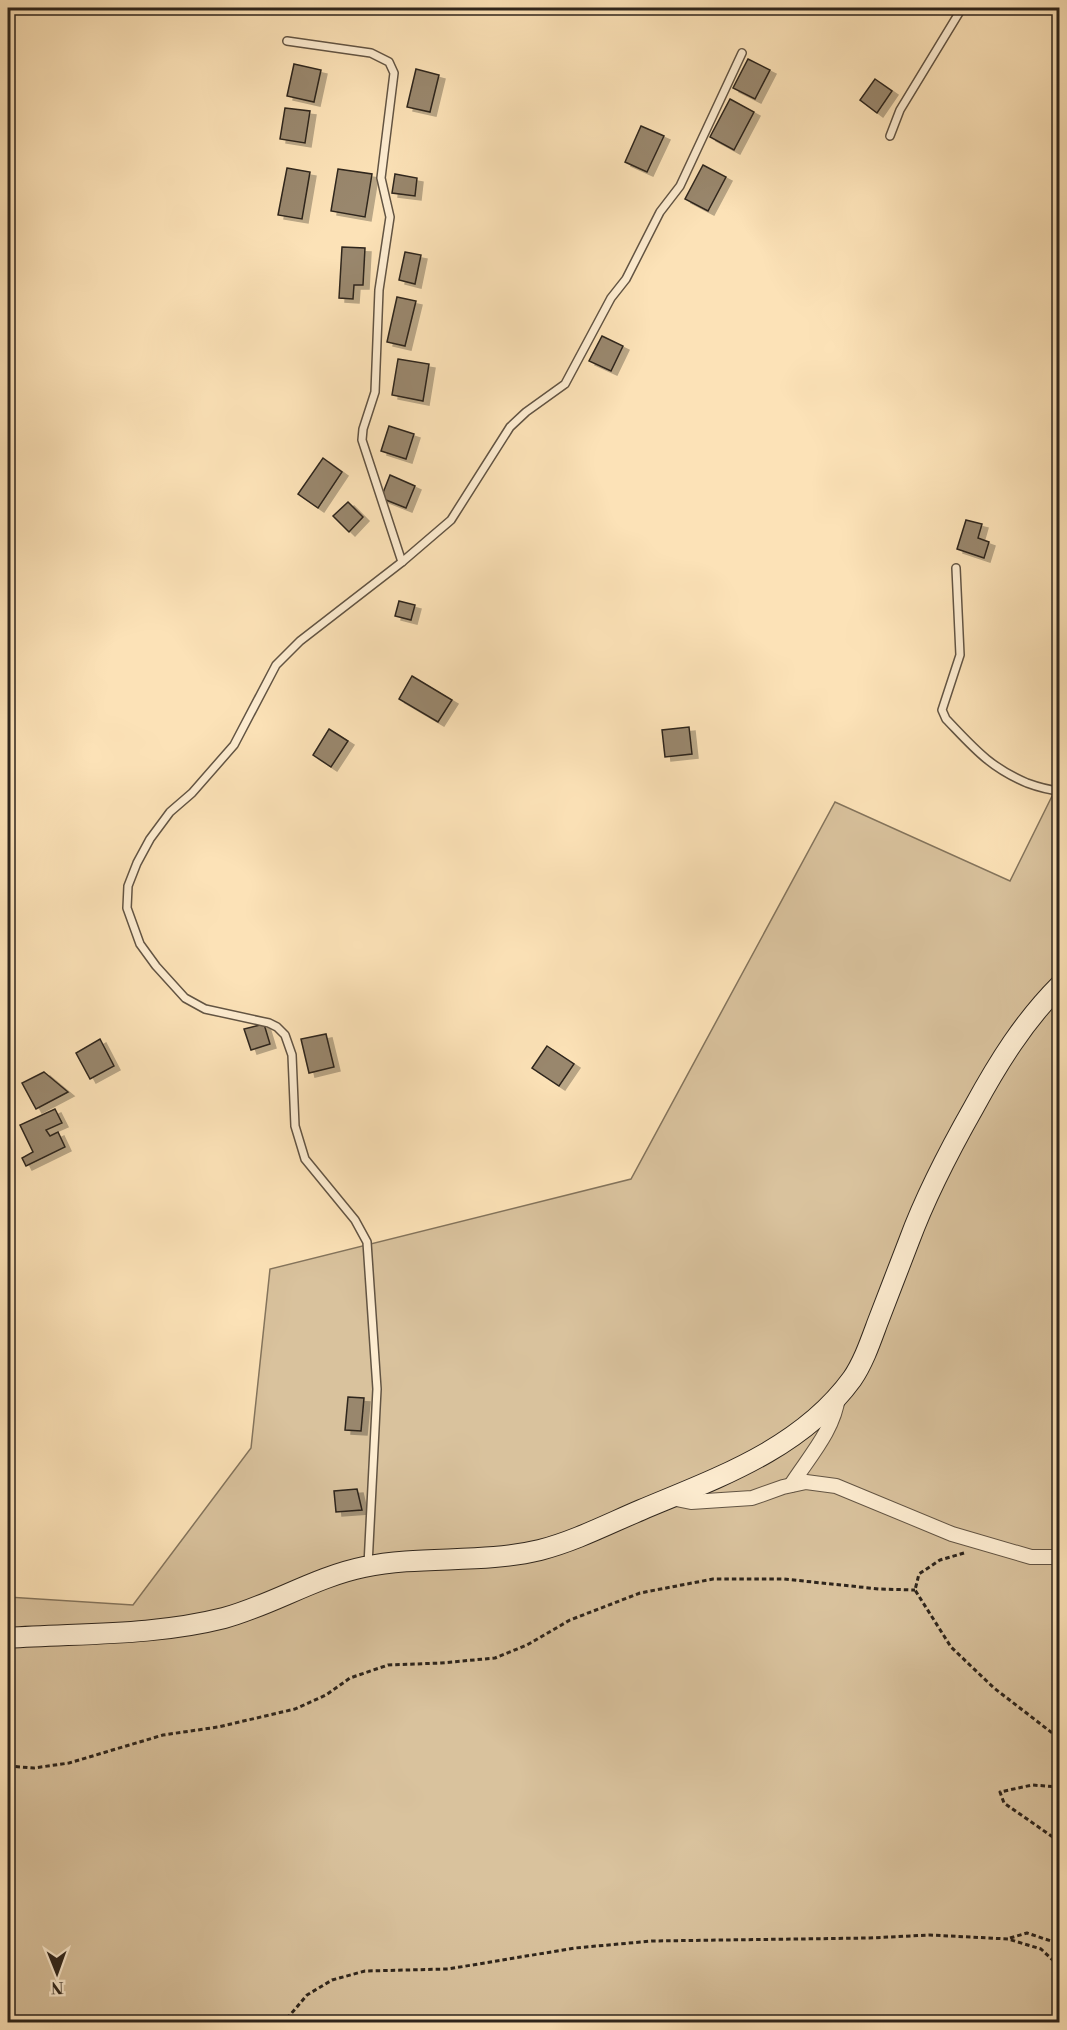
<svg xmlns="http://www.w3.org/2000/svg" width="1067" height="2030" font-family="'Libre Bodoni',serif">
<style>
.green{fill:#d9c29d;stroke:#84745c;stroke-width:1.5}
.building{fill:#99876d;stroke:#2e251c;stroke-width:1.5;filter:url(#shadow)}
.lines{fill:none;stroke-linecap:round;stroke-linejoin:round}
.lane-casing{stroke:#625443;stroke-width:10}
.street-casing{stroke:#625443;stroke-width:16}
.secondary-casing{stroke:#2e251c;stroke-width:22}
.path{stroke:#2e251c;stroke-width:3;stroke-dasharray:4.5 3;stroke-linecap:butt}
.lane{stroke:#fdecd0;stroke-width:7}
.street{stroke:#fdecd0;stroke-width:14}
.secondary{stroke:#fdecd0;stroke-width:20}
</style>
<defs>
<filter id="shadow"><feDropShadow dx="6" dy="4" stdDeviation="0" flood-color="#0004"/></filter>
</defs>
<rect width="100%" height="100%" fill="#fce2b7"/>
<filter id="stains"><feTurbulence type="fractalNoise" baseFrequency=".00333" numOctaves="4"/><feColorMatrix values="0 0 0 0 .2 0 0 0 0 .09 0 0 0 0 .02 0 0 0 .5 -.17"/></filter>
<radialGradient id="worn" r=".72"><stop offset=".6" stop-color="#630" stop-opacity="0"/><stop offset="1" stop-color="#630" stop-opacity=".3"/></radialGradient>
<path class="green" d="M1059 782V2022H8V1597L133 1605 251 1448 270 1269 631 1179 835 802 1010 881Z"/>
<g class="building">
<path d="M748 59 770 70 755 99 733 88Z"/>
<path d="M294 64 321 70 314 102 287 96Z"/>
<path d="M416 69 439 75 430 112 407 107Z"/>
<path d="M875 79 892 91 877 113 860 100Z"/>
<path d="M730 99 754 112 734 150 710 137Z"/>
<path d="M285 108 310 111 305 143 280 139Z"/>
<path d="M641 126 664 136 647 172 625 162Z"/>
<path d="M703 165 726 177 708 211 685 199Z"/>
<path d="M287 168 310 172 302 219 278 215Z"/>
<path d="M338 169 372 174 365 217 331 211Z"/>
<path d="M395 174 417 178 415 196 392 193Z"/>
<path d="M342 247 365 248 363 285H354L353 299 339 298Z"/>
<path d="M405 252 421 255 415 284 399 280Z"/>
<path d="M397 297 416 301 405 346 387 342Z"/>
<path d="M602 336 623 346 611 371 589 361Z"/>
<path d="M398 359 429 364 423 401 392 395Z"/>
<path d="M389 426 414 434 406 459 381 451Z"/>
<path d="M323 458 342 472 318 508 298 494Z"/>
<path d="M390 475 415 486 406 508 381 498Z"/>
<path d="M348 502 363 517 349 532 333 516Z"/>
<path d="M966 520 982 524 978 538 989 542 984 558 957 549Z"/>
<path d="M399 601 415 605 411 620 395 616Z"/>
<path d="M412 676 452 700 438 722 399 699Z"/>
<path d="M689 727 692 754 665 757 662 730Z"/>
<path d="M329 729 348 741 331 767 313 755Z"/>
<path d="M264 1024 270 1044 251 1050 244 1029Z"/>
<path d="M326 1034 334 1067 309 1073 301 1039Z"/>
<path d="M100 1039 114 1066 90 1079 76 1053Z"/>
<path d="M547 1046 574 1064 559 1086 532 1068Z"/>
<path d="M44 1072 68 1092 36 1109 22 1083Z"/>
<path d="M55 1109 62 1123 46 1130 50 1136 58 1132 65 1147 26 1166 22 1158 33 1152 20 1125Z"/>
<path d="M348 1397 364 1398 361 1431 345 1430Z"/>
<path d="M357 1489 362 1510 336 1512 334 1491Z"/>
</g>
<g class="lines">
<defs>
<g id="lane">
<path d="M287 41 371 53 389 62 394 73 381 178 390 217 379 290 375 392 363 429 362 440 402 562"/>
<path d="M890 136 900 110 962 8"/>
<path d="M956 568 960 655 942 710 946 719C973 747 989 767 1027 783 1038 787 1048 790 1060 791"/>
<path d="M368 1565 377 1389 367 1242 355 1220 305 1159 295 1126 292 1055 285 1035 277 1027 269 1023 205 1009 185 998 156 966 140 944 127 908 128 886 137 863 150 839 170 812 192 793 234 745 276 665 300 641 402 562 451 520 510 427 526 412 565 384 611 298 626 279 660 212 680 186 742 53"/>
</g>
<g id="street">
<path d="M791 1485C809 1457 834 1430 838 1397"/>
<path d="M671 1498 691 1502 752 1498 783 1487 806 1482 836 1486 952 1534 1031 1557H1060"/>
</g>
<path id="secondary" d="M8 1638C80 1633 153 1636 224 1618 272 1605 315 1577 364 1567 422 1555 482 1564 540 1550 575 1541 608 1524 641 1510 717 1478 801 1449 852 1379 863 1363 870 1343 877 1324 888 1296 898 1269 909 1241 926 1195 949 1151 974 1107 998 1063 1024 1021 1060 985"/>
</defs>
<use href="#lane" class="lane-casing"/>
<use href="#street" class="street-casing"/>
<use href="#secondary" class="secondary-casing"/>
<g class="path">
<path d="M964 1553 940 1560 919 1574 915 1590 951 1647 994 1688 1060 1739"/>
<path d="M8 1766 34 1768 69 1763 163 1735 218 1727 295 1709 326 1695 350 1678 388 1665 441 1663 495 1658 527 1645 570 1620 640 1593 713 1579H784L879 1589 915 1590"/>
<path d="M1060 1787 1032 1785 1000 1792 1004 1803 1060 1842"/>
<path d="M1010 1938 1027 1933 1060 1944"/>
<path d="M280 2022 290 2015 307 1995 332 1980 365 1971 448 1969 575 1948 652 1941 869 1938 930 1935 1008 1939 1041 1949 1060 1967"/>
</g>
<use href="#lane" class="lane"/>
<use href="#street" class="street"/>
<use href="#secondary" class="secondary"/>
</g>
<rect width="1067" height="2030" fill="none" stroke="#fce2b7" stroke-width="30"/>
<rect x="9" y="9" width="1049" height="2012" fill="none" stroke="#2e251c" stroke-width="3"/>
<rect x="15" y="15" width="1037" height="2000" fill="none" stroke="#2e251c" stroke-width="1.5"/>
<g transform="translate(57 1973) rotate(179)" stroke="#fdecd0" stroke-width="4.5" paint-order="stroke">
<path d="M0-4.5L10 22L0 15L-10 22Z" fill="#2e251c"/>
<text y="-9" font-size="16" font-weight="bold" text-anchor="middle" fill="#2e251c">N</text>
</g>
<rect width="100%" height="100%" filter="url(#stains)"/>
<rect width="100%" height="100%" fill="url(#worn)"/>
</svg>
